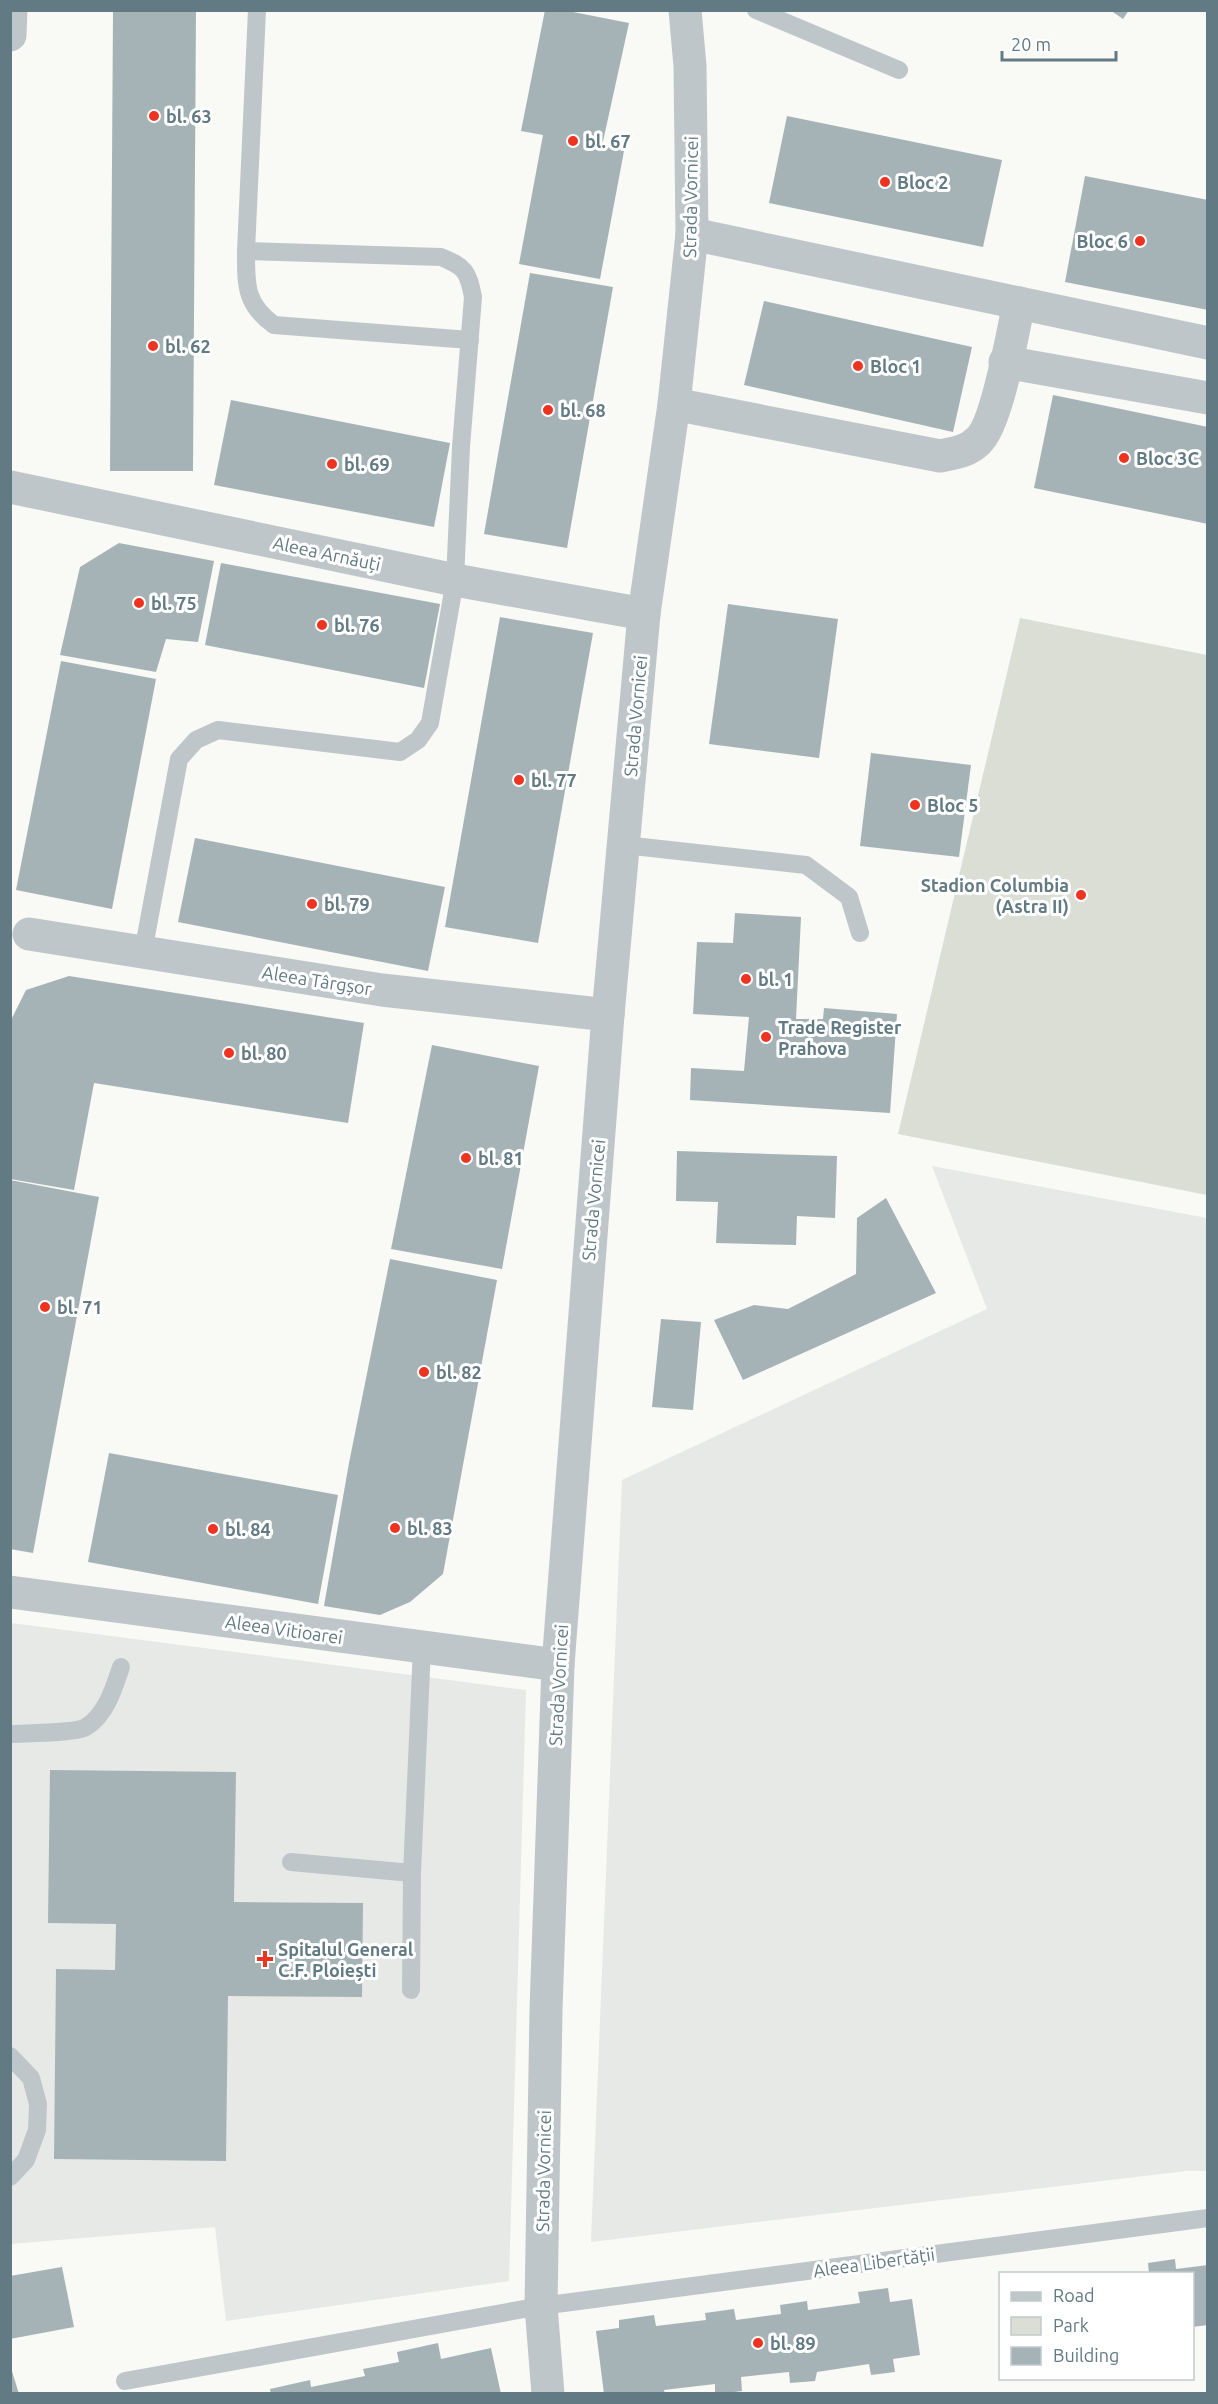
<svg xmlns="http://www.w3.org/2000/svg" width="1218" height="2404" font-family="Ubuntu,sans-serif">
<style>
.built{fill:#e7e9e7}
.green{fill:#daded5}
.building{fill:#a6b3b6}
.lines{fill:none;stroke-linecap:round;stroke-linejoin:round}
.service{stroke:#bfc6c9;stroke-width:18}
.minor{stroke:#bfc6c9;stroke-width:33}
.tertiary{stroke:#bfc6c9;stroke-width:33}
.poi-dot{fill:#ee3321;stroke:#fff;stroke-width:2}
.labels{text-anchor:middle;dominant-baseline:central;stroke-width:6;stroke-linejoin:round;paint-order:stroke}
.poi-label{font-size:18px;font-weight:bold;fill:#627a83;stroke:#fff;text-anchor:start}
.street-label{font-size:18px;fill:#627a83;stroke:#fff}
</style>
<rect width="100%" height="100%" fill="#f9f9f6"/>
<g class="built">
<path d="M932 1166 1207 1218V2171H1186L591 2242 622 1480 987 1309Z"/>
<path d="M11 1623 526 1690 509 2281 226 2321 215 2227 11 2244Z"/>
</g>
<path class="green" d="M1020 618 1207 655V1195L898 1134Z"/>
<g class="building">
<path d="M113 10H196L193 471H110Z"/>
<path d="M545 10H563L629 23 602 146 624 151 600 279 519 264 543 135 521 131Z"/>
<path d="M1110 10H1129L1123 19Z"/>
<path d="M787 116 1002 160 983 247 769 203Z"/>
<path d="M1085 176 1208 200V310L1065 282Z"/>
<path d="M530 273 613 287 567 548 484 534Z"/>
<path d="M764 301 972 347 953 432 744 385Z"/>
<path d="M1053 395 1208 427V524L1034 488Z"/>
<path d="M231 400 450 443 434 527 214 485Z"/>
<path d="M119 543 214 561 198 642 166 639 156 672 60 655 80 567Z"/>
<path d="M221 563 440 604 424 688 205 645Z"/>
<path d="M728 604 838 619 819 758 709 744Z"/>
<path d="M500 617 593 633 538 943 445 927Z"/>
<path d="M61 661 156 679 112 909 16 890Z"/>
<path d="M871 753 971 765 959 857 860 846Z"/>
<path d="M195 838 445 887 428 971 178 922Z"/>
<path d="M735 913 801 917 796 1019H823L824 1008 897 1014 890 1113 690 1100 691 1068 744 1071 749 1017 693 1014 697 942 733 943Z"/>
<path d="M69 976 364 1023 348 1123 94 1083 74 1190 10 1179V1022L26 990Z"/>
<path d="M432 1045 539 1066 502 1269 391 1249Z"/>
<path d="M677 1151 837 1156 835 1218 797 1216 796 1245 716 1243 718 1202 676 1201Z"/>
<path d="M10 1180 99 1197 33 1553 10 1549Z"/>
<path d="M886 1198 936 1293 743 1380 714 1320 754 1305 788 1309 856 1274 857 1218Z"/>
<path d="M390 1259 497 1280 443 1574 410 1602 380 1615 324 1606 349 1463Z"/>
<path d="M661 1319 701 1322 693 1410 652 1407Z"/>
<path d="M109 1453 338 1495 318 1604 88 1562Z"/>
<path d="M50 1770 236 1772 234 1902 363 1903 362 1997 228 1996 226 2161 54 2159 56 1969 115 1970 116 1924 48 1923Z"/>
<path d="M1175 2259 1176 2269 1208 2265V2325L1192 2327V2274H1149L1148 2263Z"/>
<path d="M62 2267 74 2327 10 2339V2276Z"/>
<path d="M888 2288 890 2302 912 2299 920 2355 893 2359 895 2372 871 2375 869 2364 817 2372 815 2381 790 2383 789 2372 741 2377 742 2391 719 2394H715V2384L664 2390 665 2394H604L596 2331 619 2328V2320L654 2315 656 2326 706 2320 705 2313 734 2309 736 2320 781 2314 780 2305 807 2301 808 2310 860 2303 858 2292Z"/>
<path d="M438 2343 441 2359 491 2348 501 2394H271L270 2389 310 2380 311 2387 365 2376 363 2369 399 2362 397 2352Z"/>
<path d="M10 2368H11L19 2394H10Z"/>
</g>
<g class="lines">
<g class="service">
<path d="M257 10 246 251C246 285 245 304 274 325L470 340"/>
<path d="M756 10 899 70"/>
<path d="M624 845 806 865 849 897 860 933"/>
<path d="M143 952 179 759 196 740 218 730 400 752 418 740 430 723 455 580 461 447 473 297C468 271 465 267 441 257L246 251"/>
<path d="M10 1734C25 1733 77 1733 86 1727 106 1715 114 1688 121 1667"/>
<path d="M291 1862 412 1873"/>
<path d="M411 1990 412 1873 422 1647"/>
<path d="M10 2056 31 2078 38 2104 37 2130 26 2160 10 2177"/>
<path d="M125 2381 541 2306 1208 2218"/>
</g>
<g class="minor">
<path d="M692 234 1208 343"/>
<path d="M1005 362 1208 398"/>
<path d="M674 404 940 456C954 453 967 452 978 441 997 425 1013 331 1019 303"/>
<path d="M10 487 455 580 644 614"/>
<path d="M29 934 382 990 608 1015"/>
<path d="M10 1592 558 1665"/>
<path d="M548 2394 541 2306 546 2010 558 1665 608 1015 644 614 674 404 692 234 690 66 685 10"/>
</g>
<path class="tertiary" d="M10 35 11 10"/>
</g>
<g class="poi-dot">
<circle cx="154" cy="116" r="6"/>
<circle cx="573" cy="141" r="6"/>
<circle cx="885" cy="182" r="6"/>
<circle cx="1140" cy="241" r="6"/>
<circle cx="153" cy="346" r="6"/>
<circle cx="858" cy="366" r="6"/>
<circle cx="548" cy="410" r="6"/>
<circle cx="1124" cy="458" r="6"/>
<circle cx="332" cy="464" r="6"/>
<circle cx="139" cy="603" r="6"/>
<circle cx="322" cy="625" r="6"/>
<circle cx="519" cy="780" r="6"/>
<circle cx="915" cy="805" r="6"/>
<circle cx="1081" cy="895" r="6"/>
<circle cx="312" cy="904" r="6"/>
<circle cx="746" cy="979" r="6"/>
<circle cx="766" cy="1037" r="6"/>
<circle cx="229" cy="1053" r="6"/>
<circle cx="466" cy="1158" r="6"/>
<circle cx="45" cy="1307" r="6"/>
<circle cx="424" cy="1372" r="6"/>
<circle cx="395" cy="1528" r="6"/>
<circle cx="213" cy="1529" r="6"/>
<path d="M262 1950h6v6h6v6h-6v6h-6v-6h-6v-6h6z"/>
<circle cx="758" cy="2343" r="6"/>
</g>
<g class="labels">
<g class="poi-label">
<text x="166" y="116">bl. 63</text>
<text x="585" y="141">bl. 67</text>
<text x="897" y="182">Bloc 2</text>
<text x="1128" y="241" text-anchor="end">Bloc 6</text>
<text x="165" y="346">bl. 62</text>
<text x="870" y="366">Bloc 1</text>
<text x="560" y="410">bl. 68</text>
<text x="1136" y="458">Bloc 3C</text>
<text x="344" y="464">bl. 69</text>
<text x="151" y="603">bl. 75</text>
<text x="334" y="625">bl. 76</text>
<text x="531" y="780">bl. 77</text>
<text x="927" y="805">Bloc 5</text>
<text x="1069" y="885" text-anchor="end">Stadion Columbia<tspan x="1069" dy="21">(Astra II)</tspan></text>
<text x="324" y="904">bl. 79</text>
<text x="758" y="979">bl. 1</text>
<text x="778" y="1027">Trade Register<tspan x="778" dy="21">Prahova</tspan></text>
<text x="241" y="1053">bl. 80</text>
<text x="478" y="1158">bl. 81</text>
<text x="57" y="1307">bl. 71</text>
<text x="436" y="1372">bl. 82</text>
<text x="407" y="1528">bl. 83</text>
<text x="225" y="1529">bl. 84</text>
<text x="278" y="1949">Spitalul General<tspan x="278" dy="21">C.F. Ploiești</tspan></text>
<text x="770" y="2343">bl. 89</text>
</g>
<g class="street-label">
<text transform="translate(690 197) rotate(-89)">Strada Vornicei</text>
<text transform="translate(327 553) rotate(12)">Aleea Arnăuți</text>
<text transform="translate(635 716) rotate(-85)">Strada Vornicei</text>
<text transform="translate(317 980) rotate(9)">Aleea Târgșor</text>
<text transform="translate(593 1200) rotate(-85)">Strada Vornicei</text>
<text transform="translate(284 1629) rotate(8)">Aleea Vitioarei</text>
<text transform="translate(558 1685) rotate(-87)">Strada Vornicei</text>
<text transform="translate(543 2171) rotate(-89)">Strada Vornicei</text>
<text transform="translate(874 2262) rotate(-8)">Aleea Libertății</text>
</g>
</g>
<rect width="1218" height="2404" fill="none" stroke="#627a83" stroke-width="24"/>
<rect x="999" y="2272" width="195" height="108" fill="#ffffff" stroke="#c0cacd" stroke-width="1.5"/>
<rect x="1011" y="2292" width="30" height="9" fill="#bfc6c9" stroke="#c0cacd" stroke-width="1.5"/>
<text x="1053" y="2302" font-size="18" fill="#627a83">Road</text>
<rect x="1011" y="2317" width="30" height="18" fill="#daded5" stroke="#c0cacd" stroke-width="1.5"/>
<text x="1053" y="2332" font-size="18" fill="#627a83">Park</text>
<rect x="1011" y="2347" width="30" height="18" fill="#a6b3b6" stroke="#c0cacd" stroke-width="1.5"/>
<text x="1053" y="2362" font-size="18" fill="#627a83">Building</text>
<path d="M1002 51v9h114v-9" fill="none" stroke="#627a83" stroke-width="3"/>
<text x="1011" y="51" font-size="18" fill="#627a83" stroke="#ffffff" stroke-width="4.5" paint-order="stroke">20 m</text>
</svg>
